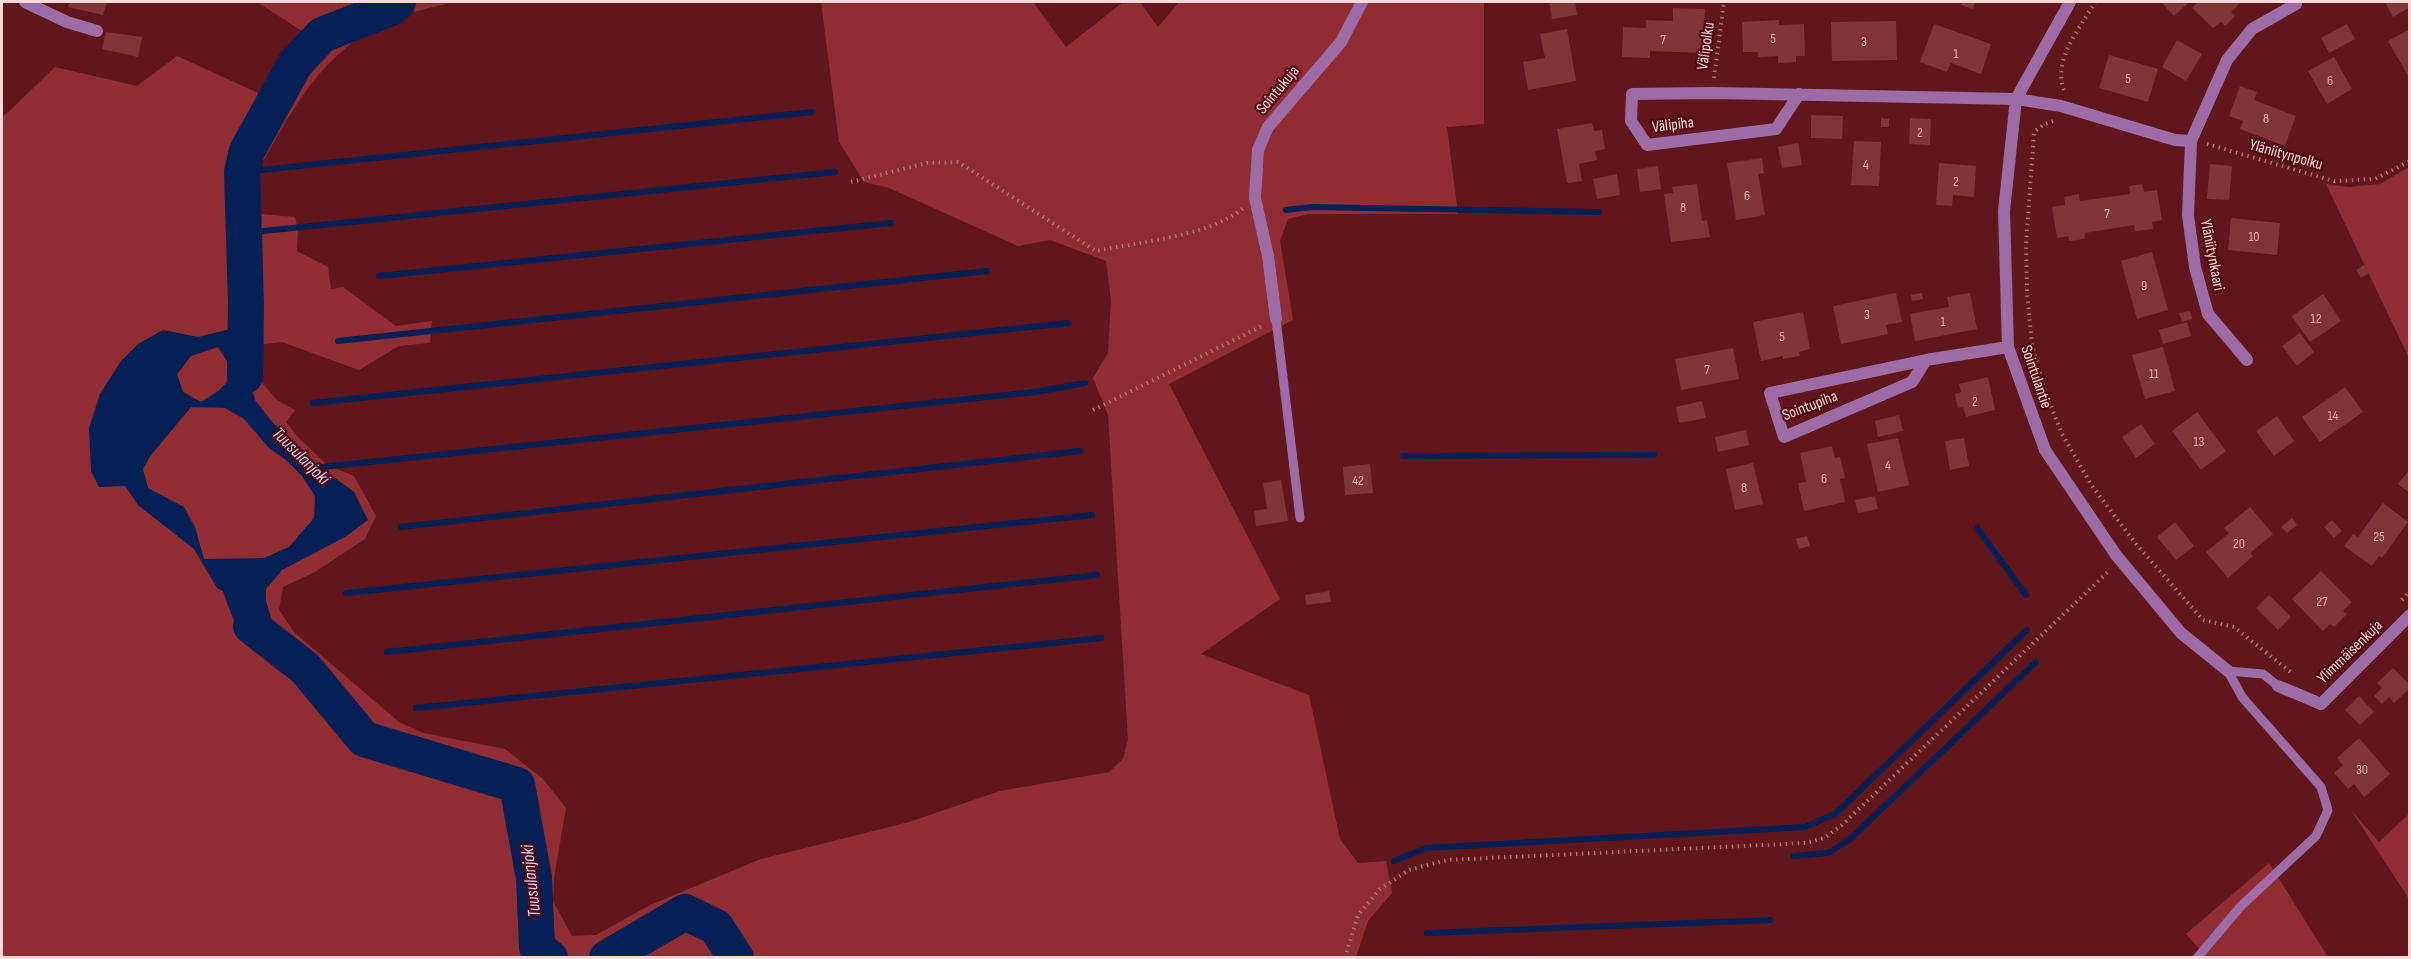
<svg xmlns="http://www.w3.org/2000/svg" width="2411" height="959" font-family="'Sofia Sans Condensed',sans-serif">
<style>
.green{fill:#902d33}
.water{fill:#042055;fill-rule:evenodd}
.lines{fill:none;stroke-linecap:round;stroke-linejoin:round}
.stream{stroke:#042055;stroke-width:6}
.river{stroke:#042055;stroke-width:36}
.building{fill:#813436}
.path{stroke:#ac7275;stroke-width:4;stroke-dasharray:1.5 4.5;stroke-linecap:butt}
.service{stroke:#9d6ba6;stroke-width:9}
.minor{stroke:#9d6ba6;stroke-width:12}
.labels{text-anchor:middle;dominant-baseline:central;stroke-width:4.5;stroke-linejoin:round;paint-order:stroke}
.number-label{font-size:14px;fill:#e0b0af}
.street-label{font-size:16px;fill:#ffd9d7;stroke:#550812}
.water-label{font-size:18px;font-style:italic;fill:#cad9f4;stroke:#550812}
</style>
<rect width="100%" height="100%" fill="#61161c"/>
<g class="green">
<path d="M257 2H453C431 8 407 12 387 22 317 55 291 114 254 177L261 214 295 217 298 230 297 251 328 267 331 289 343 287 396 326 432 321 430 343 399 346 359 370 282 342 257 345 255 375 277 400 295 410 286 422 297 436 326 464 354 476 376 516 365 539 315 572 283 587 279 610 295 633 399 722 423 733 505 749 543 779 566 808 554 878 553 901 572 936 596 935 650 905 761 859 909 822 1000 791 1109 772 1123 759 1128 739 1108 415 1093 378 1108 353 1111 301 1106 261 1050 240 1018 246 889 188 864 182 839 142 821 2H1033L1066 47 1123 2H1140L1158 27 1179 2H1484V124L1447 127 1458 214H1308L1288 219 1280 241 1293 320 1169 384 1280 599 1201 654 1309 695 1340 839 1358 863 1386 861 1392 893 1368 921 1356 957H2V115L4 116 55 67 137 86 177 56 269 98 305 33Z"/>
<path d="M2409 167V358L2326 184 2349 187 2380 184Z"/>
<path d="M2351 810 2379 842 2409 814V899Z"/>
<path d="M2269 863 2328 957H2207L2186 934Z"/>
</g>
<path class="water" d="M234 328H250V383L255 400 273 423 308 458 354 492 368 520 345 537 282 570 266 589V601L274 628 296 653 286 660C242 643 238 635 223 591L217 588 194 549 138 505 125 486 99 487 91 471 89 428 100 394 121 361 138 344 163 330 198 337ZM218 347 232 369C228 387 216 393 201 402L183 392 177 374 191 356ZM191 407 225 408 244 419 269 448 285 459 302 476 315 496 314 518 289 547 264 558 204 559 195 527 184 507 148 488 143 469 151 455Z"/>
<g class="lines">
<g class="stream">
<path d="M242 172 812 112"/>
<path d="M1286 210 1312 207 1599 212"/>
<path d="M244 233 835 172"/>
<path d="M379 276 891 223"/>
<path d="M338 341 987 271"/>
<path d="M313 403 1068 323"/>
<path d="M1403 456 1654 455"/>
<path d="M313 468 1035 392 1085 383"/>
<path d="M401 527 1080 451"/>
<path d="M1977 528 2026 595"/>
<path d="M346 593 1092 515"/>
<path d="M387 652 1097 575"/>
<path d="M416 708 1101 638"/>
<path d="M1794 856 1828 853 1849 840 2036 662"/>
<path d="M1394 861 1426 848 1805 827 1835 814 2027 630"/>
<path d="M1427 933 1771 920"/>
</g>
<g class="river">
<path d="M245 376 246 303 242 172 247 151 295 64 322 35 391 8 398 2"/>
<path d="M251 626 305 668 364 739 517 785 534 878 537 947 550 958"/>
<path d="M607 958 685 912 716 927 736 958"/>
</g>
</g>
<g class="building">
<path d="M70 2H107L103 15 68 7Z"/>
<path d="M1549 2H1575L1577 15 1552 19Z"/>
<path d="M1962 2H1975L1973 9 1961 5Z"/>
<path d="M2161 2H2187L2188 3 2174 16Z"/>
<path d="M2198 2H2241L2231 12 2235 16 2225 26 2221 22 2213 28 2192 8Z"/>
<path d="M2385 2H2410V7L2393 17Z"/>
<path d="M1673 8 1705 9 1703 53 1650 51V58L1622 57 1623 27 1646 28V20L1673 21Z"/>
<path d="M1779 20V25L1804 24 1805 56H1796V62L1778 63V56L1758 57V52H1743L1742 22Z"/>
<path d="M1896 21 1897 60 1832 61 1831 22Z"/>
<path d="M1934 24 1991 44 1981 74 1951 63 1947 72 1920 62Z"/>
<path d="M2347 24 2355 39 2329 53 2321 38Z"/>
<path d="M1567 29 1576 81 1528 90 1523 62 1545 58 1540 34Z"/>
<path d="M2410 29V79L2388 41Z"/>
<path d="M106 32 142 37 138 57 102 49Z"/>
<path d="M2177 40 2202 54 2186 81 2162 67Z"/>
<path d="M2109 55 2158 69 2148 102 2099 88Z"/>
<path d="M2334 57 2352 89 2327 104 2308 71Z"/>
<path d="M2240 86 2257 92 2254 100 2296 116 2285 146 2240 129 2243 121 2229 116Z"/>
<path d="M1811 115 1843 116 1842 139 1811 138Z"/>
<path d="M1881 118 1889 119V127H1881Z"/>
<path d="M1910 118 1931 119 1930 145 1909 144Z"/>
<path d="M1592 123 1594 131 1602 130 1605 149 1595 151 1597 160 1579 164 1582 181 1567 183 1557 129Z"/>
<path d="M1854 141 1881 142 1879 186 1851 185Z"/>
<path d="M1798 143 1802 165 1782 168 1778 147Z"/>
<path d="M1762 158 1764 173 1758 174 1765 215 1736 220 1727 163Z"/>
<path d="M1939 163 1976 166 1974 197 1953 195 1952 206 1936 205Z"/>
<path d="M2210 164 2232 166 2229 200 2207 199Z"/>
<path d="M1658 166 1661 189 1640 192 1637 169Z"/>
<path d="M1617 174 1620 195 1597 199 1593 179Z"/>
<path d="M1697 184 1702 221 1707 220 1710 237 1671 242 1664 194 1673 193 1672 187Z"/>
<path d="M2142 184 2144 192 2157 190 2162 220 2152 222 2153 229 2135 231 2134 225 2085 233V239L2069 241 2068 236 2057 238 2052 207 2065 205 2064 197 2079 194 2080 201 2130 194 2129 186Z"/>
<path d="M2231 218 2280 223 2277 255 2228 250Z"/>
<path d="M2152 252 2168 310 2137 319 2121 261Z"/>
<path d="M2364 265 2369 273 2361 278 2356 270Z"/>
<path d="M1896 293 1902 322 1886 325 1888 334 1841 344 1833 306Z"/>
<path d="M1922 293 1923 299 1912 301 1911 295Z"/>
<path d="M1970 293 1977 329 1915 341 1910 314 1949 307 1947 297Z"/>
<path d="M2323 294 2341 321 2310 342 2292 316Z"/>
<path d="M2190 311 2192 319 2182 322 2179 313Z"/>
<path d="M1803 312 1810 349 1799 352 1800 356 1783 359V356L1761 361 1753 322Z"/>
<path d="M2187 322 2191 336 2163 344 2159 330Z"/>
<path d="M2300 333 2314 352 2297 366 2282 346Z"/>
<path d="M2163 347 2175 391 2145 399 2132 355Z"/>
<path d="M1733 348 1739 379 1681 390 1675 359Z"/>
<path d="M1988 377 1995 410 1966 417 1963 407 1958 408 1955 394 1961 392 1959 384Z"/>
<path d="M2345 387 2363 412 2320 442 2302 417Z"/>
<path d="M1702 401 1706 418 1679 423 1676 407Z"/>
<path d="M2197 412 2226 451 2201 470 2172 431Z"/>
<path d="M1899 415 1903 431 1878 437 1875 421Z"/>
<path d="M2277 416 2294 441 2274 456 2256 431Z"/>
<path d="M2141 424 2155 444 2136 458 2122 437Z"/>
<path d="M1746 430 1749 445 1718 452 1715 437Z"/>
<path d="M1898 438 1909 485 1878 492 1867 444Z"/>
<path d="M1964 438 1969 466 1950 470 1945 441Z"/>
<path d="M1832 446 1835 458 1840 457 1845 478 1840 479 1845 502 1804 511 1798 483 1806 482 1800 453Z"/>
<path d="M1753 463 1763 504 1735 510 1726 469Z"/>
<path d="M1370 464 1373 493 1345 495 1343 467Z"/>
<path d="M2410 469V493L2398 484Z"/>
<path d="M1281 480 1288 521 1256 526 1254 511 1267 509 1263 483Z"/>
<path d="M1875 496 1878 509 1858 513 1855 500Z"/>
<path d="M2383 503 2408 522 2382 558 2379 556 2372 566 2344 546 2353 534 2358 537Z"/>
<path d="M2250 507 2273 534 2250 553 2253 556 2228 578 2206 552 2229 533 2224 528Z"/>
<path d="M2292 518 2297 525 2287 533 2281 527Z"/>
<path d="M2332 520 2342 531 2334 538 2324 527Z"/>
<path d="M2175 522 2194 546 2176 560 2157 537Z"/>
<path d="M1807 536 1810 546 1799 549 1796 539Z"/>
<path d="M2321 571 2352 602 2343 611 2347 614 2334 627 2330 624 2323 631 2292 599Z"/>
<path d="M1329 591 1331 602 1306 605 1305 595Z"/>
<path d="M2269 595 2291 617 2278 630 2256 608Z"/>
<path d="M2393 668 2410 685V688L2394 703 2389 697 2382 704 2374 696 2382 688 2377 683Z"/>
<path d="M2359 696 2374 712 2360 725 2345 710Z"/>
<path d="M2359 738 2390 774 2364 797 2354 784 2348 789 2334 773 2343 765 2337 758Z"/>
</g>
<g class="lines">
<g class="path">
<path d="M1714 78 1724 2"/>
<path d="M2064 90C2052 60 2081 27 2095 2"/>
<path d="M2053 121 2043 125 2034 132 2026 245 2027 292 2032 345 2045 391 2062 434 2092 486 2136 544 2203 620 2234 627 2293 674"/>
<path d="M2207 144 2334 181 2375 179 2410 161"/>
<path d="M851 182 927 163 958 162 1096 251C1138 242 1211 236 1243 208"/>
<path d="M1093 410 1262 326"/>
<path d="M2402 600 2410 590"/>
<path d="M1345 958 1358 915 1380 889 1409 870 1447 860 1806 843 1824 838 1842 825 2110 570"/>
</g>
<g class="service">
<path d="M1276 319 1300 518"/>
<path d="M2228 671 2263 674 2278 686"/>
<path d="M2197 958 2241 906 2316 836 2328 810 2321 787 2242 697 2228 671"/>
</g>
<g class="minor">
<path d="M25 2 67 22 97 31"/>
<path d="M2070 2 2016 99 2004 211 2008 347 2045 450 2116 555 2181 633 2228 671"/>
<path d="M1799 94 1776 129 1647 145 1631 121 1632 94 1712 93 2016 99 2061 106 2175 140 2191 141"/>
<path d="M1276 319 1268 256 1255 198 1258 150 1268 127 1341 42 1362 2"/>
<path d="M1926 360 1912 382 1784 437 1770 393 1926 360 2008 347"/>
<path d="M2247 360 2208 314 2195 267 2188 215 2191 141 2227 60 2252 29 2296 4"/>
<path d="M2278 686 2321 704 2410 615"/>
</g>
</g>
<g class="labels">
<g class="number-label">
<text x="1773" y="38">5</text>
<text x="1663" y="39">7</text>
<text x="1864" y="41">3</text>
<text x="1956" y="53">1</text>
<text x="2128" y="78">5</text>
<text x="2330" y="80">6</text>
<text x="2266" y="118">8</text>
<text x="1920" y="132">2</text>
<text x="1866" y="164">4</text>
<text x="1956" y="181">2</text>
<text x="1747" y="195">6</text>
<text x="1683" y="207">8</text>
<text x="2107" y="213">7</text>
<text x="2254" y="236">10</text>
<text x="2144" y="285">9</text>
<text x="1867" y="314">3</text>
<text x="2316" y="318">12</text>
<text x="1943" y="321">1</text>
<text x="1782" y="336">5</text>
<text x="1707" y="369">7</text>
<text x="2154" y="373">11</text>
<text x="1975" y="401">2</text>
<text x="2333" y="415">14</text>
<text x="2199" y="441">13</text>
<text x="1888" y="465">4</text>
<text x="1824" y="478">6</text>
<text x="1358" y="480">42</text>
<text x="1744" y="487">8</text>
<text x="2379" y="536">25</text>
<text x="2239" y="543">20</text>
<text x="2322" y="601">27</text>
<text x="2362" y="769">30</text>
</g>
<g class="street-label">
<text transform="translate(1706 46) rotate(-82)">Välipolku</text>
<text transform="translate(1278 90) rotate(-50)">Sointukuja</text>
<text transform="translate(1673 125) rotate(-7)">Välipiha</text>
<text transform="translate(2286 155) rotate(16)">Yläniitynpolku</text>
<text transform="translate(2212 255) rotate(79)">Yläniitynkaari</text>
<text transform="translate(2036 377) rotate(71)">Sointulantie</text>
<text transform="translate(1810 406) rotate(-21)">Sointupiha</text>
<text transform="translate(2350 652) rotate(-44)">Ylimmäisenkuja</text>
</g>
<g class="water-label">
<text transform="translate(301 456) rotate(45)">Tuusulanjoki</text>
<text transform="translate(531 881) rotate(-96)">Tuusulanjoki</text>
</g>
</g>
<rect width="2411" height="959" fill="none" stroke="#ffd9d7" stroke-width="6"/>
</svg>
